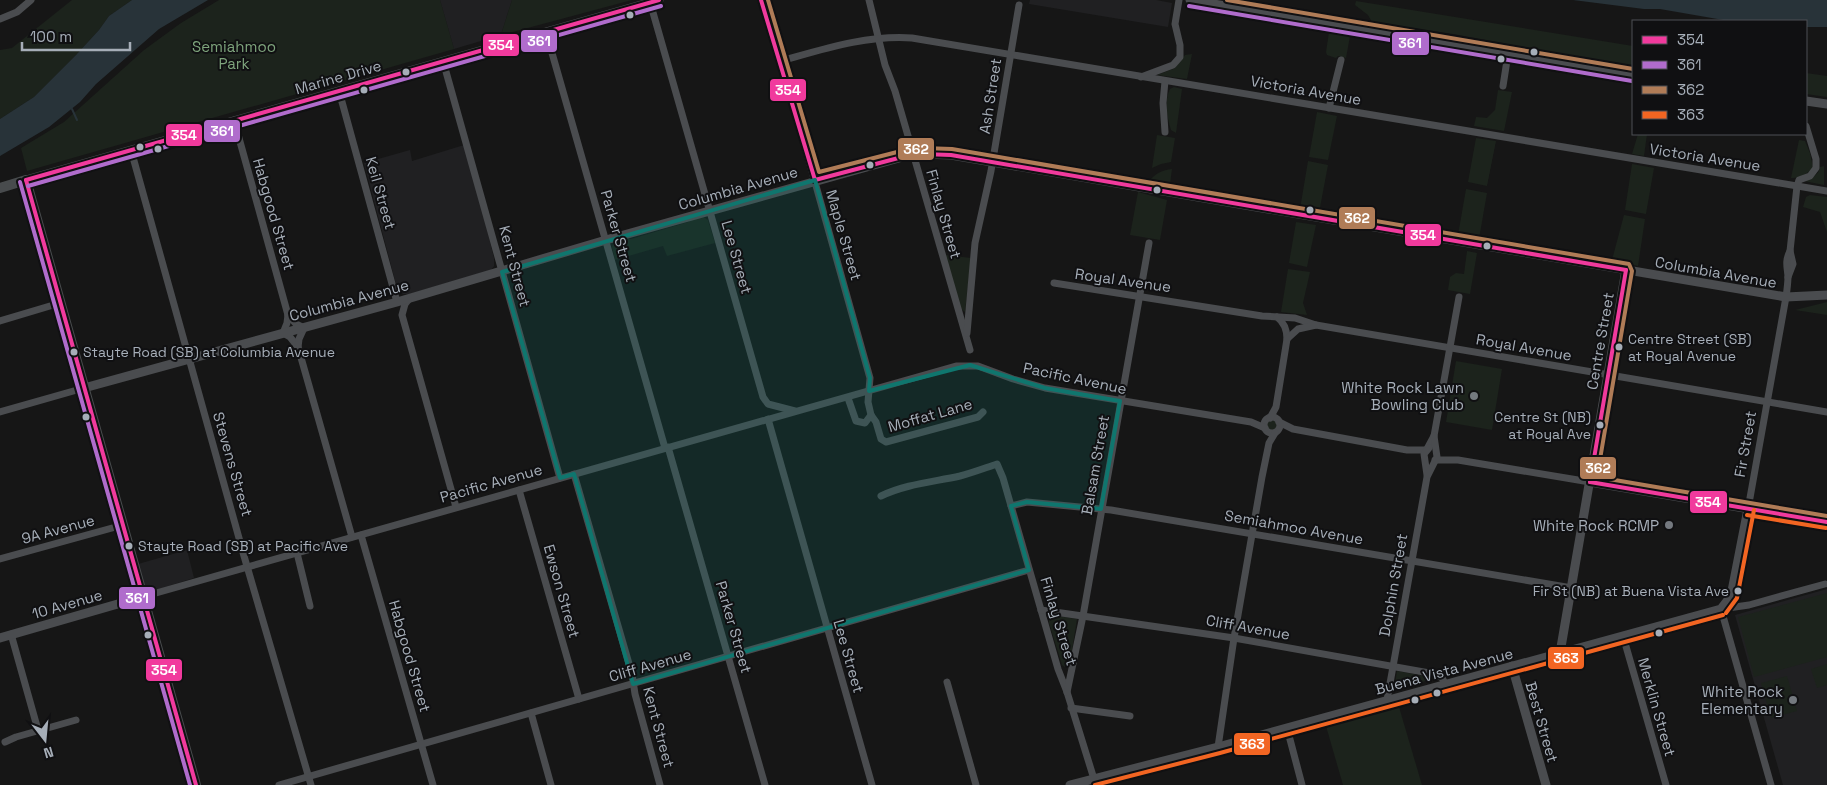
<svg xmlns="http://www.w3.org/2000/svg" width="1827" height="785" font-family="'Space Grotesk',sans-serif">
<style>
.built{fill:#202022}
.green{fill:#1c231c}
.water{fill:#283339}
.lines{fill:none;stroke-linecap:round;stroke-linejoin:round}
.stream{stroke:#283339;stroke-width:2}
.minor{stroke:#4a4c4f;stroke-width:7}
.tertiary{stroke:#4a4c4f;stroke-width:9}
.secondary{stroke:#484b4d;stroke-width:10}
.bus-1-casing{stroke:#101012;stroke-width:8}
.bus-2-casing{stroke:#101012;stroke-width:8}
.bus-3-casing{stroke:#101012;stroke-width:8}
.bus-4-casing{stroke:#101012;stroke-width:8}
.bus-1{stroke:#f13a9d;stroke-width:4}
.bus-2{stroke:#b06ccc;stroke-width:4}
.bus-3{stroke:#b07c57;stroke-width:4}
.bus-4{stroke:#f26522;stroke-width:4}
.marked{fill:#0f766e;fill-opacity:0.2;stroke:#0f766e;stroke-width:4;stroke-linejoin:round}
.bus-dot{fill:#a6aeb8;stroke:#101012;stroke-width:2}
.poi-dot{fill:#74797f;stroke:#101012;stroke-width:2}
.labels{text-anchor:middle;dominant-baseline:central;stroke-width:4;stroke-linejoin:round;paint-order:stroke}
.bus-label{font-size:14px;fill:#a6aeb8;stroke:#101012;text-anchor:start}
.park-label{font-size:15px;fill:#7ea47c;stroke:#101012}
.street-label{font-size:15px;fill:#a6aeb8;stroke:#101012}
.poi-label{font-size:15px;fill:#a6aeb8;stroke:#101012;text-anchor:end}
.line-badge{stroke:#101012;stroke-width:2}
.badge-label{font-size:14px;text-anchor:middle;font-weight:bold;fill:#fff}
</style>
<rect width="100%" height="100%" fill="#161616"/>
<g class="built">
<path d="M440 0H512L501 35 454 49Z"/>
<path d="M1030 0H1156L1172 3 1168 27 1029 4Z"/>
<path d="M464 145 484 217 494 258V266L491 270 409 294H403L397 288 364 163 410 150 412 161Z"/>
<path d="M187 550 194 578 156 590H150L145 587 138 564Z"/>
<path d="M1827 589V785H1783L1735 615Z"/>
</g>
<g class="green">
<path d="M72 0H132L109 16 99 30 76 55 34 97 0 119V50L12 48Z"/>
<path d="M219 0H440L454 49 27 171 21 148 64 122 144 50 181 23Z"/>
<path d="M512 0H632L501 35Z"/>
<path d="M1356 1 1633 46V67L1453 34 1372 22 1368 15 1355 5Z"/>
<path d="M1329 32 1350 36 1346 58 1338 56 1336 58 1327 55 1326 52Z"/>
<path d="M1192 54 1187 79 1157 75 1175 68 1185 55Z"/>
<path d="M1806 73 1827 76V97L1806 94Z"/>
<path d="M1174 87 1182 89 1176 133 1171 130C1167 118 1164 100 1170 89Z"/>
<path d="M1498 90 1512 92 1504 131 1474 126 1476 117 1487 118 1495 110Z"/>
<path d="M1317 112 1337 116 1328 160 1309 157Z"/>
<path d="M1638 134H1647L1644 156 1632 154Z"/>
<path d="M1157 135 1175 138 1171 162 1161 164 1152 168Z"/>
<path d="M1476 138 1496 141 1487 186 1468 182Z"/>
<path d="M1799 140 1805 141 1810 153 1813 168C1809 173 1797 179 1791 178Z"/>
<path d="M1308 161 1328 165 1319 213 1300 209Z"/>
<path d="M1632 164 1654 168 1646 214 1625 210Z"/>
<path d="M1824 166V185L1804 181C1811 177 1819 176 1820 167Z"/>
<path d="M1172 169 1170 184 1149 181C1156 173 1162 170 1172 169Z"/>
<path d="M1466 189 1487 193 1479 239 1458 235Z"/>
<path d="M1138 192 1167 200 1160 240 1130 235Z"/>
<path d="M1810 195 1827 197V232L1820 212 1803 207 1806 197Z"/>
<path d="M1624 215 1645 219 1638 266 1612 260Z"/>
<path d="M702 216 708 220 715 243 667 256 663 246 615 260 612 247 614 242 624 238 631 239 688 222 694 218Z"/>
<path d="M1296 222 1316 225 1307 267 1289 263Z"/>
<path d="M1467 251 1477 253 1470 294 1448 290 1450 277 1456 273 1464 274Z"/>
<path d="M945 255 971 258 965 312 960 308Z"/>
<path d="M1288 269 1310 272 1303 303 1307 315 1281 312Z"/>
<path d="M1827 302V315L1795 310Z"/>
<path d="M1456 361 1502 369 1492 430 1446 422Z"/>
<circle cx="1272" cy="425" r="6"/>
<path d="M1827 593V657L1754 677 1738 617Z"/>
<path d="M1052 615 1077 619 1070 663 1065 667 1062 665 1049 623V620Z"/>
<path d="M1827 664V685L1817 688 1811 669Z"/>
<path d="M1397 671 1436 678 1394 690Z"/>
<path d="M1787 676 1797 711 1771 718 1761 683Z"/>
<path d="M1399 707 1422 785H1343L1326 726Z"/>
</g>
<g class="water">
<path d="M132 0H208L159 29 96 84 80 102 49 127 0 156V119L34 97 76 55 99 30 109 16Z"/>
<path d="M1573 0H1827V27H1806V21H1729L1660 9H1644Z"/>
</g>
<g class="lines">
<path class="stream" d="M72 109 77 120"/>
<g class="minor">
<path d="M761 0 781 61 870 378 868 402 871 415 876 422 881 439 886 442 978 417 983 412"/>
<path d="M869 0 885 65 895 91 970 350"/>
<path d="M650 2 763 397 768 404 795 411"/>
<path d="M0 19 17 12 31 0"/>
<path d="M546 32 665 448"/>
<path d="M443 61 560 478"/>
<path d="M781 61C824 49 866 35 912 38L1827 191"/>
<path d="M1141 77 1173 65 1180 57V45L1175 24 1179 0"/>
<path d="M1503 86 1508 54"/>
<path d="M339 91 397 302"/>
<path d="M1329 108 1341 60"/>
<path d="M234 120 288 315 287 323 283 333 290 337 298 347 352 537"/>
<path d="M1165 132 1163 103 1165 81"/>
<path d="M131 150 244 556 311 785"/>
<path d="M1788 277 1793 264 1790 251 1797 186 1799 180 1810 176 1816 168V159L1806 126"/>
<path d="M1054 283 1262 316 1295 318 1316 325 1827 412"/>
<path d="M409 299 405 304 402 315 456 507"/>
<path d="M288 315 296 324 304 328 299 339 298 347"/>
<path d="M1277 317C1285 323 1287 330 1287 339"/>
<path d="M0 321 60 303"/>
<path d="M967 333 975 243 991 171 1019 5"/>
<path d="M848 398 856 421 865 423 871 415"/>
<path d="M0 412 84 388"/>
<circle cx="1272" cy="425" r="8"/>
<path d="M1270 418 1276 407 1287 339 1298 329 1316 325"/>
<path d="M768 419 872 785"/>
<path d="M1279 422 1293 429 1407 450H1426"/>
<path d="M668 447 765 785"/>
<path d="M1427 449 1434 436 1459 297"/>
<path d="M1435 460H1458L1590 482"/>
<path d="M574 474 632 674 635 694 660 785"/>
<path d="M1427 475 1424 454 1429 448"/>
<path d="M519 490 579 699"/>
<path d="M881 496C906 484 933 482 960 476 972 473 985 468 997 464L1003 478 1058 669 1067 692 1094 779"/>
<path d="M1011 506 1027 502 1111 510 1572 588"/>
<path d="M1748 509 1786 297C1787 290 1788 283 1788 276 1787 266 1785 261 1790 251"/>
<path d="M361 535 433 785"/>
<path d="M297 553 310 606"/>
<path d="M0 559 123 525"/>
<path d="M142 597 956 366H978L1013 379 1045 388 1251 422 1265 428"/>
<path d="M1041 610 1234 638 1435 674 1442 678 1446 685"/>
<path d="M11 634 38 730"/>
<path d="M1623 636 1666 785"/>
<path d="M947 682 976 785"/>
<path d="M1067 692 1083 616 1149 243"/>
<path d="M1387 700 1427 477 1437 457 1434 436"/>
<path d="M1071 708 1130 716"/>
<path d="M531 713 551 785"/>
<path d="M1287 728 1302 785"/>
<path d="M5 742 16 737 76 720"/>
<path d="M1218 747 1234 638 1262 477 1269 443 1275 433"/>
<path d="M279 785 1029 570"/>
<path d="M1771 785 1721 609 1749 605 1825 584"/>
</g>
<g class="tertiary">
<path d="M1190 0 1633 75"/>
<path d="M1806 101 1827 104"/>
<path d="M26 180 659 0"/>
<path d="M84 388 397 302 606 240 906 156 923 154 951 155 1786 297 1827 295"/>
<path d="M1590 482 1827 522"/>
<path d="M0 638 142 597"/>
<path d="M1560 653 1626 270"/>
<path d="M1512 666 1546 785"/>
<path d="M1070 785 1218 747 1721 609 1731 596 1748 509"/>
</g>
<path class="secondary" d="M0 188 26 180 196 785"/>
<defs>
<g id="bus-1">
<path d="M761 0 815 180"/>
<path d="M26 180 659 0"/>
<path d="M26 180 196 785"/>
<path d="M815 180 906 156 923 154 951 155 1626 270"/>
<path d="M1590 482 1827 522"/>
<path d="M1590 482 1626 270"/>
</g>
<g id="bus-2">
<path d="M1189 6 1632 81"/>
<path d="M20 182 190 785"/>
<path d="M28 186 661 6"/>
</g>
<g id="bus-3">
<path d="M768 0 819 172 905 150 923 148 952 149 1629 264 1632 271 1597 477 1827 516"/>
<path d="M1227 0 1633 69"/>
</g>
<g id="bus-4">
<path d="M1747 515 1826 528"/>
<path d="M1726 613 1737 598 1754 510"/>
<path d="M1095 785 1220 753 1723 615"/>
</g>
</defs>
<use href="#bus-1" class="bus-1-casing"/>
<use href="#bus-2" class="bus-2-casing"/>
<use href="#bus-3" class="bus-3-casing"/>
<use href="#bus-4" class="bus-4-casing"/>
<use href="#bus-1" class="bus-1"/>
<use href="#bus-2" class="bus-2"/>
<use href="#bus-3" class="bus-3"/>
<use href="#bus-4" class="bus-4"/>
</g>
<path class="marked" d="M815 180 870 378 869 391 970 365 1045 388 1120 401 1101 509 1027 502 1011 506 1029 570 633 684 574 474 560 478 502 272Z"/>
<g class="bus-dot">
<circle cx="630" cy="15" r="4.5"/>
<circle cx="1534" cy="52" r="4.5"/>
<circle cx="1501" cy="59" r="4.5"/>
<circle cx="406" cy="72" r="4.5"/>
<circle cx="364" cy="90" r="4.5"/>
<circle cx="140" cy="147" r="4.5"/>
<circle cx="158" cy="149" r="4.5"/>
<circle cx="870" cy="165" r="4.5"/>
<circle cx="1157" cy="190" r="4.5"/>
<circle cx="1310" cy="210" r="4.5"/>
<circle cx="1487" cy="246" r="4.5"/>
<circle cx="1619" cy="347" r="4.5"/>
<circle cx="74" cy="352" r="4.5"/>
<circle cx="86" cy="417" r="4.5"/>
<circle cx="1600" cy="425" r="4.5"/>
<circle cx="129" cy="546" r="4.5"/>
<circle cx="1738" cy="591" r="4.5"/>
<circle cx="1659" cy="633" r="4.5"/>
<circle cx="148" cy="635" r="4.5"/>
<circle cx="1437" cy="693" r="4.5"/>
<circle cx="1415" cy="700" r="4.5"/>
</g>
<g class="poi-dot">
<circle cx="1474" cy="396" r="5"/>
<circle cx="1669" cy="525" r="5"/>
<circle cx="1793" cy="700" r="5"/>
</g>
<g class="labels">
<g class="bus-label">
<text x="1628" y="339">Centre Street (SB)<tspan x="1628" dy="17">at Royal Avenue</tspan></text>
<text x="83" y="352">Stayte Road (SB) at Columbia Avenue</text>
<text x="1591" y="417" text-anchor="end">Centre St (NB)<tspan x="1591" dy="17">at Royal Ave</tspan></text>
<text x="138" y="546">Stayte Road (SB) at Pacific Ave</text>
<text x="1729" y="591" text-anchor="end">Fir St (NB) at Buena Vista Ave</text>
</g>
<g class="park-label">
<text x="234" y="46">Semiahmoo<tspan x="234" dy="17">Park</tspan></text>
</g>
<g class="street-label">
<text transform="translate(338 77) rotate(-16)">Marine Drive</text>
<text transform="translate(1306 90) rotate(10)">Victoria Avenue</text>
<text transform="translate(990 96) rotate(-81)">Ash Street</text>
<text transform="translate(1705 157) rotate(9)">Victoria Avenue</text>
<text transform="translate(738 188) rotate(-16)">Columbia Avenue</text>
<text transform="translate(381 193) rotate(74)">Keil Street</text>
<text transform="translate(274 214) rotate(74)">Habgood Street</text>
<text transform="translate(944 214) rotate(74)">Finlay Street</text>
<text transform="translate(844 235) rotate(74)">Maple Street</text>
<text transform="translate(619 236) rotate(74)">Parker Street</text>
<text transform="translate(737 257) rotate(74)">Lee Street</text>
<text transform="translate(515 266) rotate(75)">Kent Street</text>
<text transform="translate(1716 272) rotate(10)">Columbia Avenue</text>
<text transform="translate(1123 280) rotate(8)">Royal Avenue</text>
<text transform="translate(349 300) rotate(-15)">Columbia Avenue</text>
<text transform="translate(1600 341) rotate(-80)">Centre Street</text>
<text transform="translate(1524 347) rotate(10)">Royal Avenue</text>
<text transform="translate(1075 378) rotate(12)">Pacific Avenue</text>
<text transform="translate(930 415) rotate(-16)">Moffat Lane</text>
<text transform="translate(1745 444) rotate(-80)">Fir Street</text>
<text transform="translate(233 464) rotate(74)">Stevens Street</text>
<text transform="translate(1095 465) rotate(-80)">Balsam Street</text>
<text transform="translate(491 483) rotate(-16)">Pacific Avenue</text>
<text transform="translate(1294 527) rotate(10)">Semiahmoo Avenue</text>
<text transform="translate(58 529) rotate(-15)">9A Avenue</text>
<text transform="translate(1393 585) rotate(-80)">Dolphin Street</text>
<text transform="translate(562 591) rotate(74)">Ewson Street</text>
<text transform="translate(67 604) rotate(-16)">10 Avenue</text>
<text transform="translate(1059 621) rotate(73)">Finlay Street</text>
<text transform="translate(734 627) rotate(74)">Parker Street</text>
<text transform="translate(1248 627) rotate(10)">Cliff Avenue</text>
<text transform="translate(410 656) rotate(74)">Habgood Street</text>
<text transform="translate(849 656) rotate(74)">Lee Street</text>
<text transform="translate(650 665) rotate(-16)">Cliff Avenue</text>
<text transform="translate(1444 671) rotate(-15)">Buena Vista Avenue</text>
<text transform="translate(1657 707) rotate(74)">Merklin Street</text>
<text transform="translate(1542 722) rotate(74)">Best Street</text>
<text transform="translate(659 727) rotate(75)">Kent Street</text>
</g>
<g class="poi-label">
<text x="1464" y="387">White Rock Lawn<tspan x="1464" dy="17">Bowling Club</tspan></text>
<text x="1659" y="525">White Rock RCMP</text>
<text x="1783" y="691">White Rock<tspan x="1783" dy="17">Elementary</tspan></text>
</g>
</g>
<g class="line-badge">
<rect x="520" y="29" width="38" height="24" rx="5" fill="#b06ccc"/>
<rect x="1391" y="31" width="39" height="25" rx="5" fill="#b06ccc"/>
<rect x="482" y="33" width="38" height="24" rx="5" fill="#f13a9d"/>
<rect x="769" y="78" width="38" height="24" rx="5" fill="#f13a9d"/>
<rect x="203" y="119" width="38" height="24" rx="5" fill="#b06ccc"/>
<rect x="165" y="123" width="38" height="24" rx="5" fill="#f13a9d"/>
<rect x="897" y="137" width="38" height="24" rx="5" fill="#b07c57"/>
<rect x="1338" y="206" width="38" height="24" rx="5" fill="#b07c57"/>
<rect x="1404" y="223" width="38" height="24" rx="5" fill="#f13a9d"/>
<rect x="1579" y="456" width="38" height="24" rx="5" fill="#b07c57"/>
<rect x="1689" y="490" width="39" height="24" rx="5" fill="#f13a9d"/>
<rect x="118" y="586" width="38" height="24" rx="5" fill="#b06ccc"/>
<rect x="1547" y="646" width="38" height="24" rx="5" fill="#f26522"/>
<rect x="145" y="658" width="38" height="24" rx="5" fill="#f13a9d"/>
<rect x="1233" y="732" width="38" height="24" rx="5" fill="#f26522"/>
</g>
<g class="badge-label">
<text x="539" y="46">361</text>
<text x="1410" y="48">361</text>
<text x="501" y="50">354</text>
<text x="788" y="95">354</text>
<text x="222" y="136">361</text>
<text x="184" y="140">354</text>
<text x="916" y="154">362</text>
<text x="1357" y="223">362</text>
<text x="1423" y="240">354</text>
<text x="1598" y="473">362</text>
<text x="1708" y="507">354</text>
<text x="137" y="603">361</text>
<text x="1566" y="663">363</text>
<text x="164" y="675">354</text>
<text x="1252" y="749">363</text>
</g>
<rect x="1632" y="20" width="175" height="115" fill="#101012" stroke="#4c4f54"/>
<rect x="1642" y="36" width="25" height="8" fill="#f13a9d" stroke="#4c4f54"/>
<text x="1677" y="45" font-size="15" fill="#a6aeb8">354</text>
<rect x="1642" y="61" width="25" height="8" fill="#b06ccc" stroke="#4c4f54"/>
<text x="1677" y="70" font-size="15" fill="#a6aeb8">361</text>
<rect x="1642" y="86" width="25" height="8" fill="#b07c57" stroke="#4c4f54"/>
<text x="1677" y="95" font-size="15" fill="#a6aeb8">362</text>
<rect x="1642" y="111" width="25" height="8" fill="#f26522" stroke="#4c4f54"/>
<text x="1677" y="120" font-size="15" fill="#a6aeb8">363</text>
<g transform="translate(45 740) rotate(164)" stroke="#101012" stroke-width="4" paint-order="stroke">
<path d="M0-4L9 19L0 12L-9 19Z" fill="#a6aeb8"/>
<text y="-8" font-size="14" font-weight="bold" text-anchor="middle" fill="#a6aeb8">N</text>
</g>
<path d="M22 42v8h108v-8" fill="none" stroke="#a6aeb8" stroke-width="2.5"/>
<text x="30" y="42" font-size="15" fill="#a6aeb8" stroke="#101012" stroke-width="4" paint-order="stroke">100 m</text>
</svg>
